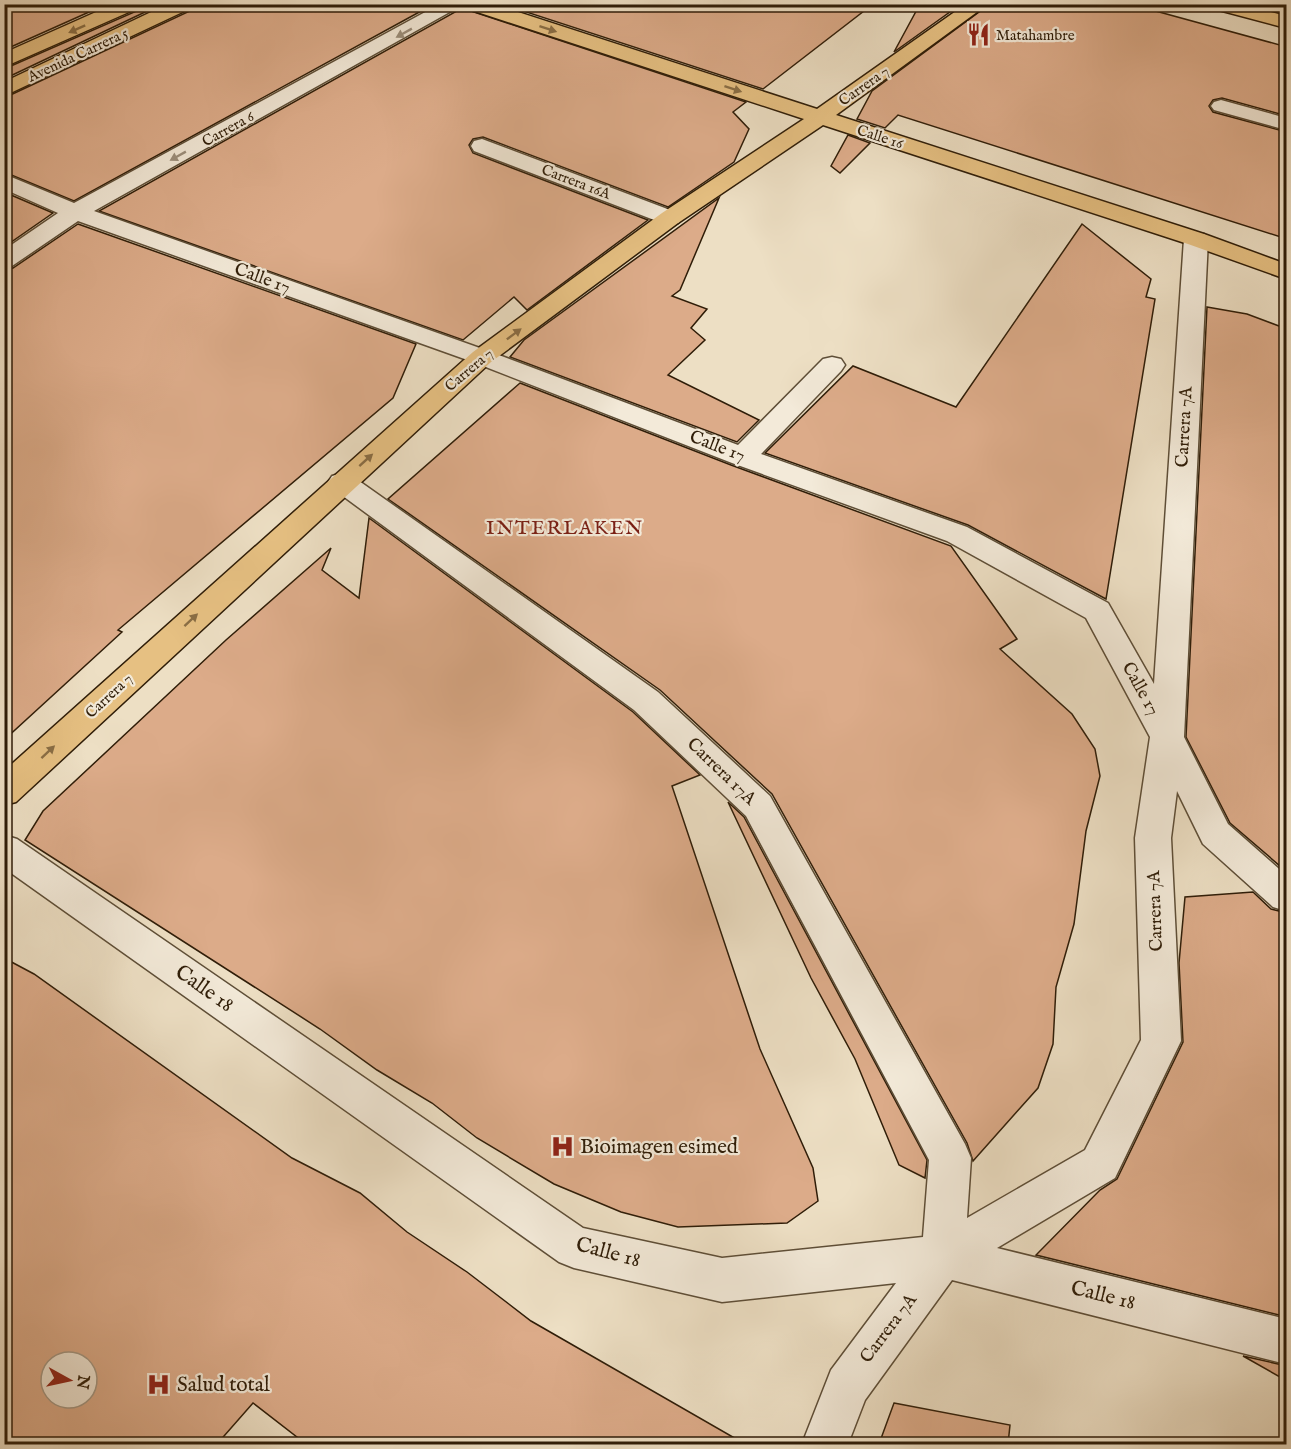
<svg xmlns="http://www.w3.org/2000/svg" width="1291" height="1449" font-family="'IM FELL English',serif">
<style>
.building{fill:#dcab89;stroke:#2f1d08;stroke-width:1.5;fill-rule:evenodd}
.lines{fill:none;stroke-linecap:round;stroke-linejoin:round}
.minor-casing{stroke:#5e4e37;stroke-width:3}
.major-casing{stroke:#2f1d08;stroke-width:3}
.minor{fill:#f3ead9;fill-rule:evenodd}
.major{fill:#e6c082;fill-rule:evenodd}
.oneway{fill:#8a6e45}
.oneway2{fill:#9b8e7b}
.labels{text-anchor:middle;dominant-baseline:central;stroke-width:4.5;stroke-linejoin:round;paint-order:stroke}
.far-poi-label{font-size:15px;fill:#2f1d08;stroke:#f3ead9;text-anchor:start}
.far-street-label{font-size:15px;fill:#2f1d08;stroke:#f3ead9}
.street-label{font-size:18px;fill:#2f1d08;stroke:#f3ead9}
.neighbourhood-label{font-size:20px;letter-spacing:1.5px;fill:#7a1f14;stroke:#f3ead9}
.near-street-label{font-size:21px;fill:#2f1d08;stroke:#f3ead9}
.near-poi-label{font-size:21px;fill:#2f1d08;stroke:#f3ead9;text-anchor:start}
</style>
<rect width="100%" height="100%" fill="#eddfc4"/>
<filter id="stains"><feTurbulence type="fractalNoise" baseFrequency=".00333" numOctaves="4"/><feColorMatrix values="0 0 0 0 .2 0 0 0 0 .09 0 0 0 0 .02 0 0 0 .5 -.17"/></filter>
<radialGradient id="worn" r=".72"><stop offset=".6" stop-color="#630" stop-opacity="0"/><stop offset="1" stop-color="#630" stop-opacity=".3"/></radialGradient>
<g class="building">
<path d="M4 4H107L4 50Z"/>
<path d="M142 4H162L4 79V69L139 10Z"/>
<path d="M195 4H434L74 201 4 172V98L192 10Z"/>
<path d="M502 4H873L763 89Z"/>
<path d="M920 4H961L894 52Z"/>
<path d="M990 4H1130L1287 47V116L1222 98 1213 100 1209 106 1213 112 1287 132V239L898 115 885 128 857 119 872 91Z"/>
<path d="M462 8 746 102 733 112 749 129 734 162 668 207 483 137 473 139 469 145 473 153 648 220 527 310 514 297 463 340 99 211Z"/>
<path d="M848 135 870 143 840 173 831 166Z"/>
<path d="M4 192 53 213 4 247Z"/>
<path d="M719 198 680 290 672 296 707 309 691 328 705 340 668 375 759 420 737 442 510 357 524 340Z"/>
<path d="M78 224 416 344 393 398 118 630 122 632 4 740V270L13 268Z"/>
<path d="M1082 224 1151 279 1146 297 1155 299 1106 599 968 525 765 453 853 366 956 407Z"/>
<path d="M1207 307 1247 314 1287 329V872L1230 823 1186 737Z"/>
<path d="M520 383 731 465 951 546 1017 639 1000 649 1072 714 1095 749 1100 776 1086 831 1074 924 1056 987 1053 1044 1038 1088 973 1161 967 1143 772 794 660 690 388 499Z"/>
<path d="M369 518 633 712 700 775 672 786 760 1049 813 1168 818 1201 787 1223 678 1227 621 1212 554 1184 477 1138 432 1103 377 1070 320 1029 25 840 43 811 226 640 331 548 322 570 359 598Z"/>
<path d="M728 802 744 817 927 1160 925 1178 899 1165 855 1059 811 978Z"/>
<path d="M1253 892 1271 909 1287 913V1317L1036 1255 1100 1190 1117 1179 1183 1042 1179 963 1185 897Z"/>
<path d="M4 958 34 974 292 1158 360 1193 407 1232 467 1272 531 1321 745 1444H306L253 1403 217 1444H4ZM51 1362H87V1398H51Z"/>
<path d="M1243 1356 1287 1366V1381Z"/>
<path d="M894 1403 1010 1425 1008 1444H879Z"/>
</g>
<g class="lines">
<defs>
<g id="minor">
<path d="M440 4H464L94 211 491 352 738 445 823 359 832 357 841 359 845 365 841 371 761 454 967 527 1108 603 1154 684 1184 239 1188 234H1204L1208 239 1184 737 1228 824 1286 875V911L1273 907 1203 844 1177 791 1171 838 1181 1041 1115 1178 997 1248 1286 1319V1364L952 1280 865 1400 848 1444H802L831 1370 896 1283 722 1302 574 1268 559 1262 4 868V835L17 839 583 1228 722 1258 923 1237 929 1160 746 816 634 710 332 488 328 482 332 476 342 473 352 476 658 692 770 796 965 1144 971 1158 967 1218 1085 1150 1141 1040 1135 838 1150 737 1086 618 947 541 732 463 473 362 78 221 12 266 4 268V250L58 213 4 189V174L74 203Z"/>
<path d="M1221 100 1286 118V130L1214 110 1211 106 1214 102Z"/>
<path d="M482 139 678 213 682 218 678 223H662L474 151 471 146 474 141Z"/>
</g>
<g id="major">
<path d="M114 4H140L138 8 4 67V53Z"/>
<path d="M168 4H193L191 8 4 96V82Z"/>
<path d="M463 4H493L817 109 966 4H988L836 115 1204 234 1286 264V279L1188 244 823 125 678 223 491 362 16 802 4 805V771L473 352 662 213 804 119 465 8Z"/>
<path d="M1209 4H1242L1286 16V28L1211 8Z"/>
</g>
</defs>
<use href="#minor" class="minor-casing"/>
<use href="#major" class="major-casing"/>
<use href="#minor" class="minor"/>
<use href="#major" class="major"/>
</g>
<defs><path id="oneway-solid" d="M-6-.8H1V-3.2L6.5 0L1 3.2V.8H-6Z" transform="scale(1.5)"/></defs>
<g class="oneway">
<use href="#oneway-solid" transform="translate(77 29) rotate(156)"/>
<use href="#oneway-solid" transform="translate(548 29) rotate(18)"/>
<use href="#oneway-solid" transform="translate(733 89) rotate(18)"/>
<use href="#oneway-solid" transform="translate(514 334) rotate(-37)"/>
<use href="#oneway-solid" transform="translate(366 460) rotate(-42)"/>
<use href="#oneway-solid" transform="translate(191 620) rotate(-43)"/>
<use href="#oneway-solid" transform="translate(48 752) rotate(-43)"/>
</g>
<g class="oneway2">
<use href="#oneway-solid" transform="translate(404 33) rotate(151)"/>
<use href="#oneway-solid" transform="translate(178 156) rotate(151)"/>
</g>
<defs>
<symbol id="restaurant-bare" viewBox="-9 -9 18 18"><path d="M-5-6h1v4h1v-4h1v4h1v-4h1v5L-1.5 .5V6h-2V.5L-5-1ZM5-6V6H3V1.5H1.5Q1.5-4 5-6Z" fill="#8f2418" stroke="#f3ead9" stroke-width="2.5" paint-order="stroke"/></symbol>
<symbol id="hospital-bare" viewBox="-9 -9 18 18"><path d="M-5-5h3v3.5h4V-5h3V5h-3V1.5h-4V5h-3Z" fill="#8f2418" stroke="#f3ead9" stroke-width="2.5" paint-order="stroke"/></symbol>
</defs>
<g fill-rule="evenodd">
<use href="#restaurant-bare" x="962" y="18" width="33" height="33"/>
<use href="#hospital-bare" x="546" y="1130" width="33" height="33"/>
<use href="#hospital-bare" x="142" y="1368" width="33" height="33"/>
</g>
<g class="labels">
<g class="far-poi-label">
<text x="996" y="35">Matahambre</text>
</g>
<g class="far-street-label">
<text transform="translate(78 55) rotate(-25)">Avenida Carrera 5</text>
<text transform="translate(864 86) rotate(-35)">Carrera 7</text>
<text transform="translate(228 129) rotate(-29)">Carrera 6</text>
<text transform="translate(880 137) rotate(18)">Calle 16</text>
<text transform="translate(576 182) rotate(21)">Carrera 16A</text>
<text transform="translate(469 370) rotate(-40)">Carrera 7</text>
<text transform="translate(109 696) rotate(-43)">Carrera 7</text>
</g>
<g class="street-label">
<text transform="translate(262 279) rotate(20)">Calle 17</text>
<text transform="translate(1185 427) rotate(-87)">Carrera 7A</text>
<text transform="translate(717 447) rotate(21)">Calle 17</text>
<text transform="translate(1140 689) rotate(61)">Calle 17</text>
<text transform="translate(721 772) rotate(44)">Carrera 17A</text>
<text transform="translate(1156 911) rotate(-92)">Carrera 7A</text>
<text transform="translate(889 1329) rotate(-53)">Carrera 7A</text>
</g>
<g class="neighbourhood-label">
<text x="565" y="528">INTERLAKEN</text>
</g>
<g class="near-street-label">
<text transform="translate(204 989) rotate(35)">Calle 18</text>
<text transform="translate(608 1253) rotate(15)">Calle 18</text>
<text transform="translate(1103 1296) rotate(14)">Calle 18</text>
</g>
<g class="near-poi-label">
<text x="580" y="1147">Bioimagen esimed</text>
<text x="177" y="1385">Salud total</text>
</g>
</g>
<rect width="1291" height="1449" fill="none" stroke="#eddfc4" stroke-width="24"/>
<rect x="6" y="6" width="1279" height="1437" fill="none" stroke="#2f1d08" stroke-width="3"/>
<rect x="12" y="12" width="1267" height="1425" fill="none" stroke="#2f1d08" stroke-width="1.5"/>
<g transform="translate(69 1380) rotate(98)"><circle r="28" fill="#f3ead9" stroke="#a59885" stroke-width="1.5"/>
<path d="M0-4.5L10 22L0 15L-10 22Z" fill="#8f2418"/>
<text y="-9" font-size="16" font-weight="bold" text-anchor="middle" fill="#2f1d08">N</text>
</g>
<rect width="100%" height="100%" filter="url(#stains)"/>
<rect width="100%" height="100%" fill="url(#worn)"/>
</svg>
